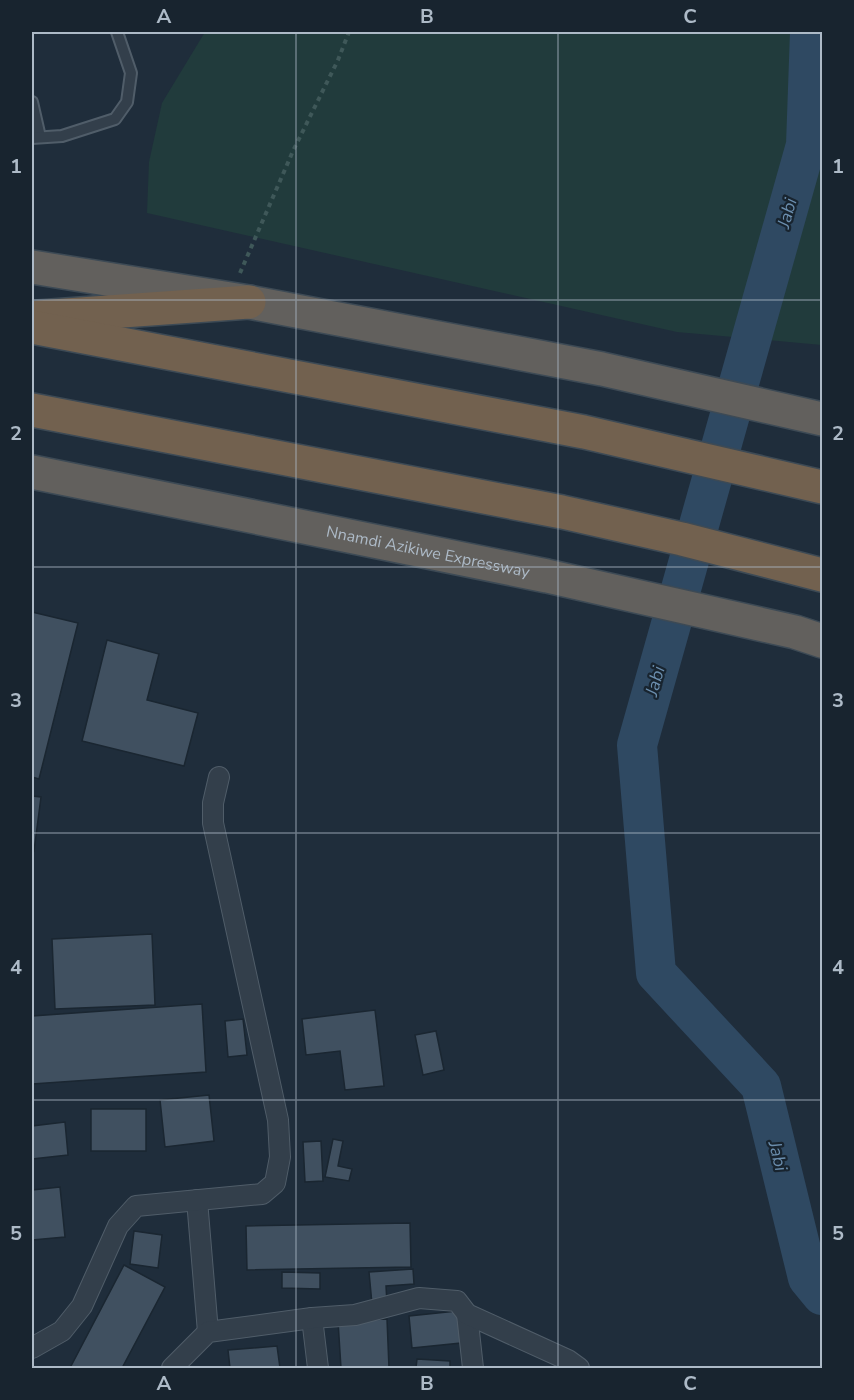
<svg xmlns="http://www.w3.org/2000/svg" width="854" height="1400" font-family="'Nunito Sans',sans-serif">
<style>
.green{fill:#213b3c}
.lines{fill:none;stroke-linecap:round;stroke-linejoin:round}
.river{stroke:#2f4962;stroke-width:40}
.building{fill:#405060;stroke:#1a2631;stroke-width:1.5}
.service-casing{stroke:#505d69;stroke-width:14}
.minor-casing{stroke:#505d69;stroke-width:22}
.trunk-casing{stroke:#3d4a55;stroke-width:36}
.motorway-casing{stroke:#3d4a55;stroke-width:36}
.path{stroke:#3f5859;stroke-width:4;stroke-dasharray:4.5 4.5;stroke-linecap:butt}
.service{stroke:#333f4b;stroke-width:10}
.minor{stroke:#333f4b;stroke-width:20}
.trunk{stroke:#62605d;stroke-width:33}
.motorway{stroke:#72614f;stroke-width:33}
.grid{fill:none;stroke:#adbac7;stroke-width:1.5;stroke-opacity:0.55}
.labels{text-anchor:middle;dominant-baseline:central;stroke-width:4.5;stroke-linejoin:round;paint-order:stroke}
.street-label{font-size:16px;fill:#adbac7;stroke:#18242f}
.water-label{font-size:18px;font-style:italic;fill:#6b8eae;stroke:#18242f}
.neatline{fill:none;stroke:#adbac7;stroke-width:2}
.grid-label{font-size:20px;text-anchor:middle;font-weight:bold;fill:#adbac7}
</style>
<rect width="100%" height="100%" fill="#1f2d3b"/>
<path class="green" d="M205 32H822V345L677 332 147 213 149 162 162 103Z"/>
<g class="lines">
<path class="river" d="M810 32 806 145 637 745 656 973 761 1086 808 1278 822 1295"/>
</g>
<g class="building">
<path d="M32 612 78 623 39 779 32 777Z"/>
<path d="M107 640 159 654 147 700 198 713 184 766 82 741Z"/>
<path d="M32 796 41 797 34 851 32 850Z"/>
<path d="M152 934 155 1005 55 1009 52 939Z"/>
<path d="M202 1004 206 1072 32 1084V1016Z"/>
<path d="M375 1010 384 1086 345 1090 340 1051 306 1055 302 1019Z"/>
<path d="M243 1019 247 1055 228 1057 225 1021Z"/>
<path d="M436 1031 444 1070 423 1075 415 1035Z"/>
<path d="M209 1095 214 1141 165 1147 160 1100Z"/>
<rect x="91" y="1109" width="55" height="42"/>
<path d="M65 1122 68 1155 32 1159V1126Z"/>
<path d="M333 1139 343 1141 338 1166 352 1169 349 1181 325 1177Z"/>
<path d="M321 1141 323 1181 305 1182 303 1142Z"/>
<path d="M60 1187 65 1237 32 1240V1190Z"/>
<path d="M410 1223 411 1267 247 1270 246 1226Z"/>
<path d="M134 1231 162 1235 158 1268 130 1264Z"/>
<path d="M124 1265 165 1287 122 1368H70Z"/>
<path d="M413 1269 414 1284 386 1286 387 1303 372 1304 369 1272Z"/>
<path d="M282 1272 320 1273V1289L282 1288Z"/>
<path d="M457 1311 461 1343 412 1348 409 1316Z"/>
<path d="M387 1319 389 1368H341L338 1321Z"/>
<path d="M277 1346 280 1368H230L228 1350Z"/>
<path d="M417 1359 450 1361V1368H416Z"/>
</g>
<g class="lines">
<defs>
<g id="service">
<path d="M32 102 40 137"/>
<path d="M32 138 62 136 115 119 127 102 131 73 117 32"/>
</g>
<g id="minor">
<path d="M197 1200 208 1332"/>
<path d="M467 1314 473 1368"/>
<path d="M312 1318 318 1368"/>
<path d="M32 1348 62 1331 82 1306 118 1226 136 1206 262 1194 275 1183 280 1157 278 1120 213 823V803L219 777"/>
<path d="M172 1368 208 1332 312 1318 355 1315 419 1298 457 1301 467 1314 568 1360 579 1368"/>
</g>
<g id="trunk">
<path d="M32 267 249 302 602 369 822 419"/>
<path id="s1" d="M32 472 547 576 795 632 822 641"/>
</g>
<g id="motorway">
<path d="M38 317 249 302"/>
<path d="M32 327 584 432 822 487"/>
<path d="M32 410 562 512 682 539 822 575"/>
</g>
</defs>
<use href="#service" class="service-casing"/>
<use href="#minor" class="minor-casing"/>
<use href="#trunk" class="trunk-casing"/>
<use href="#motorway" class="motorway-casing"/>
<path class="path" d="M240 273 293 151 338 60 349 32"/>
<use href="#service" class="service"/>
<use href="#minor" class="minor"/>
<use href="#trunk" class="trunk"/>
<use href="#motorway" class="motorway"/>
</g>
<path class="grid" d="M296 32V1368M558 32V1368M32 300H822M32 567H822M32 833H822M32 1100H822"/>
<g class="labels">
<g class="street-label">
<text stroke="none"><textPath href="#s1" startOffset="404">Nnamdi Azikiwe Expressway</textPath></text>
</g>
<g class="water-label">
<text transform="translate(787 213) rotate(-74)">Jabi</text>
<text transform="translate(655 681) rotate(-74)">Jabi</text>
<text transform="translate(778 1156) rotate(76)">Jabi</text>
</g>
</g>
<rect width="854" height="1400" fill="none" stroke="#18242f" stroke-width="66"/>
<rect x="33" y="33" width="788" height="1334" class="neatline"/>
<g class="grid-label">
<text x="164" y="23">A</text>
<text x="427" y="23">B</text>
<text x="690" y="23">C</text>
<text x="16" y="173">1</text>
<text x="838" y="173">1</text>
<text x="16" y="440">2</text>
<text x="838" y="440">2</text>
<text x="16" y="707">3</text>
<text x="838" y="707">3</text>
<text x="16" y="974">4</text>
<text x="838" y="974">4</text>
<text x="16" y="1240">5</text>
<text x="838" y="1240">5</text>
<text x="164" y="1390">A</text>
<text x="427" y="1390">B</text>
<text x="690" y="1390">C</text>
</g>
</svg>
